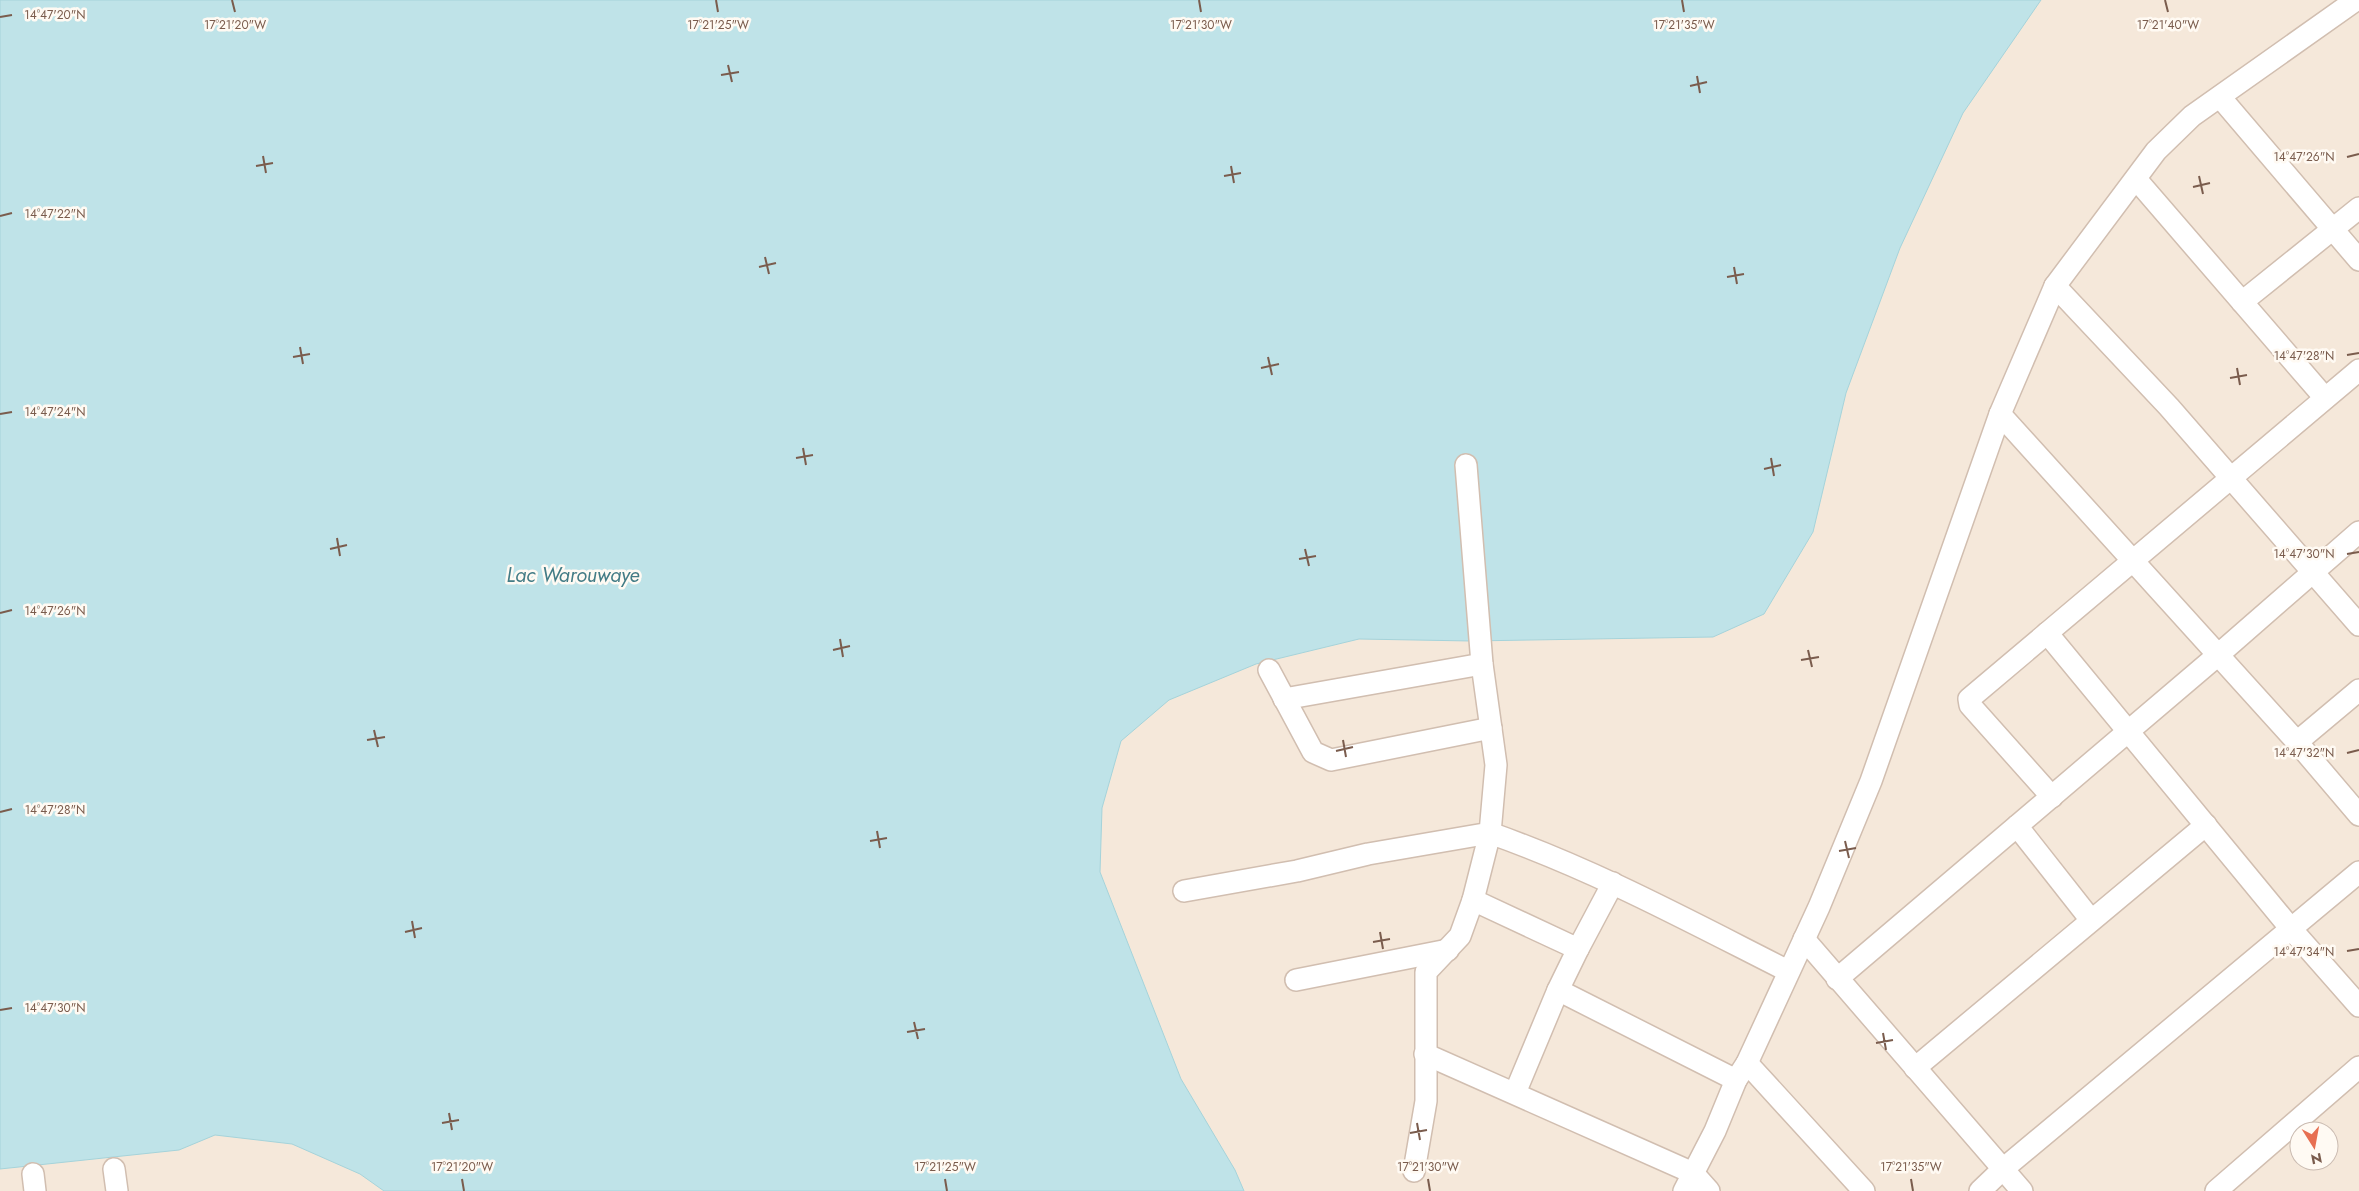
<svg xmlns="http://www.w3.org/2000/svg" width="2359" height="1191" font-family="Jost,sans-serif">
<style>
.residential{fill:#f5e8da;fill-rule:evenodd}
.water{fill:#bfe3e8;stroke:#a5d3da}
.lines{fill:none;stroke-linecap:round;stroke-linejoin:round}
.minor-casing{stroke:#d1beb0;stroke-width:24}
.minor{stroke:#fff;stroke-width:21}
.ticks{fill:none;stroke:#7a5c4d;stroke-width:2}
.labels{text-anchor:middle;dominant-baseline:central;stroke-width:5;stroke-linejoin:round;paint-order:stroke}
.water-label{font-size:20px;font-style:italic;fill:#437c86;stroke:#fffaf3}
.ticks-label{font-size:12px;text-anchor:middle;fill:#7a5c4d;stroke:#fffaf3;stroke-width:5;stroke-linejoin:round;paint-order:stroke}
</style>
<rect width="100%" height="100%" fill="#fdf6ec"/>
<path class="residential" d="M0 0H2359V1191H0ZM2299 1131H2329V1161H2299Z"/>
<path class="water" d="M0 0H2041L1963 113 1900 248 1846 393 1813 532 1764 614 1713 637 1471 641 1359 639 1256 664 1169 700 1121 741 1102 808 1100 872 1181 1079 1235 1170 1244 1191H384L360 1174 292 1144 215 1135 179 1150 0 1169Z"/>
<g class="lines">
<defs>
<g id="minor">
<path d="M2220 97 2359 260"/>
<path d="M2136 179 2325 398"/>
<path d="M2055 286 2169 407 2359 625"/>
<path d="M2242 302 2359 208"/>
<path d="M2000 414 2297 742 2359 815"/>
<path d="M2047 633 2292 930 2359 1006"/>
<path d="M1269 670 1313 752 1331 760 1491 728"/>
<path d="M1284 699 1482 664"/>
<path d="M2297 742 2359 690"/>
<path d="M2052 797 1970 705 1969 699 2359 370"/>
<path d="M2017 826 2091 920"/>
<path d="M1184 891 1297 871 1368 854 1490 833 1496 765 1482 664 1466 465"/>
<path d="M1473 900 1578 949 1558 990 1736 1080"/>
<path d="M1804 939 2003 1169 2359 872"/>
<path d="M1578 949 1613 883"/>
<path d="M1837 979 2218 655 2359 532"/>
<path d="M1296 980 1448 950"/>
<path d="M1425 1054 1693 1173 1709 1191"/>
<path d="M1747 1063 1864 1191"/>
<path d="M1915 1068 2206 825"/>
<path d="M1515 1093 1558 990"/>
<path d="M114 1169 117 1191"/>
<path d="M1414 1171 1426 1101V972L1460 936 1473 900 1490 833C1595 870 1689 921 1788 971"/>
<path d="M33 1174 35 1191"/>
<path d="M1684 1191 1715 1131 1736 1080 1747 1063 1819 907 1871 781 2000 414 2055 286 2156 151 2192 116 2356 0"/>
<path d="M1980 1191 2003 1169 2022 1191"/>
<path d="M2216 1191 2359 1067"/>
</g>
</defs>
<use href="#minor" class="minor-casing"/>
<use href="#minor" class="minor"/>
</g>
<path class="ticks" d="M232 0 235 12M716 0 718 12M1199 0 1201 12M1682 0 1684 12M2165 0 2168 12M0 17 12 15M728 65 732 82M721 75 739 72M1697 76 1700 93M1690 86 1707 82M263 156 266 173M2347 157 2359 154M256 166 273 163M1231 166 1234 183M1224 176 1241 173M2199 176 2203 194M2193 187 2210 183M0 216 12 213M765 257 769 274M759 267 776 263M1734 267 1737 284M1727 277 1744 274M300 347 303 364M2347 355 2359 353M293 357 310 354M1268 357 1272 375M1261 368 1279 364M2237 368 2240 385M2230 378 2247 375M0 414 12 412M803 448 806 465M796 458 813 455M1771 458 1774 476M1764 469 1781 465M337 538 340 556M330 549 347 545M1305 549 1309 566M2347 554 2359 552M1299 559 1316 556M0 613 12 610M840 639 843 657M833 650 850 646M1808 650 1812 667M1801 660 1819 657M374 730 378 747M367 740 385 737M1343 740 1346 757M1336 751 1353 747M2347 753 2359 750M0 812 12 809M877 831 880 848M870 841 887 838M1845 841 1849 858M1839 851 1856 848M412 921 415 938M405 932 422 928M1380 932 1383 949M1373 942 1390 939M2347 951 2359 949M0 1010 12 1008M914 1022 918 1039M907 1032 925 1029M1883 1033 1886 1050M1876 1043 1893 1040M449 1113 452 1130M442 1123 459 1120M1417 1123 1420 1140M1410 1133 1427 1130M462 1179 464 1191M945 1179 947 1191M1428 1179 1430 1191M1911 1179 1913 1191"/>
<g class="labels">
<g class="water-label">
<text x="573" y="575">Lac Warouwaye</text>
</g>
</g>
<g class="ticks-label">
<text x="55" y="19">14°47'20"N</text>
<text x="235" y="29">17°21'20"W</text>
<text x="718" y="29">17°21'25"W</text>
<text x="1201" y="29">17°21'30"W</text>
<text x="1684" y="29">17°21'35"W</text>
<text x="2168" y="29">17°21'40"W</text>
<text x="2304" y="161">14°47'26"N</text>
<text x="55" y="218">14°47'22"N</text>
<text x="2304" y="360">14°47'28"N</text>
<text x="55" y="416">14°47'24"N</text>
<text x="2304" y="558">14°47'30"N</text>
<text x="55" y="615">14°47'26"N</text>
<text x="2304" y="757">14°47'32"N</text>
<text x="55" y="814">14°47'28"N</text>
<text x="2304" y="956">14°47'34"N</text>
<text x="55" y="1012">14°47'30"N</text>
<text x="462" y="1171">17°21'20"W</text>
<text x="945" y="1171">17°21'25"W</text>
<text x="1428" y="1171">17°21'30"W</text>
<text x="1911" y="1171">17°21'35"W</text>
</g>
<g transform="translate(2314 1146) rotate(169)"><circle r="24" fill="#fffaf3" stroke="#cabbb1"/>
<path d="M0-4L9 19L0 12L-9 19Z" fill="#e76f51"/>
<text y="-8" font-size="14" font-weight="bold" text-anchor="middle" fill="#7a5c4d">N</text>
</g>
</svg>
